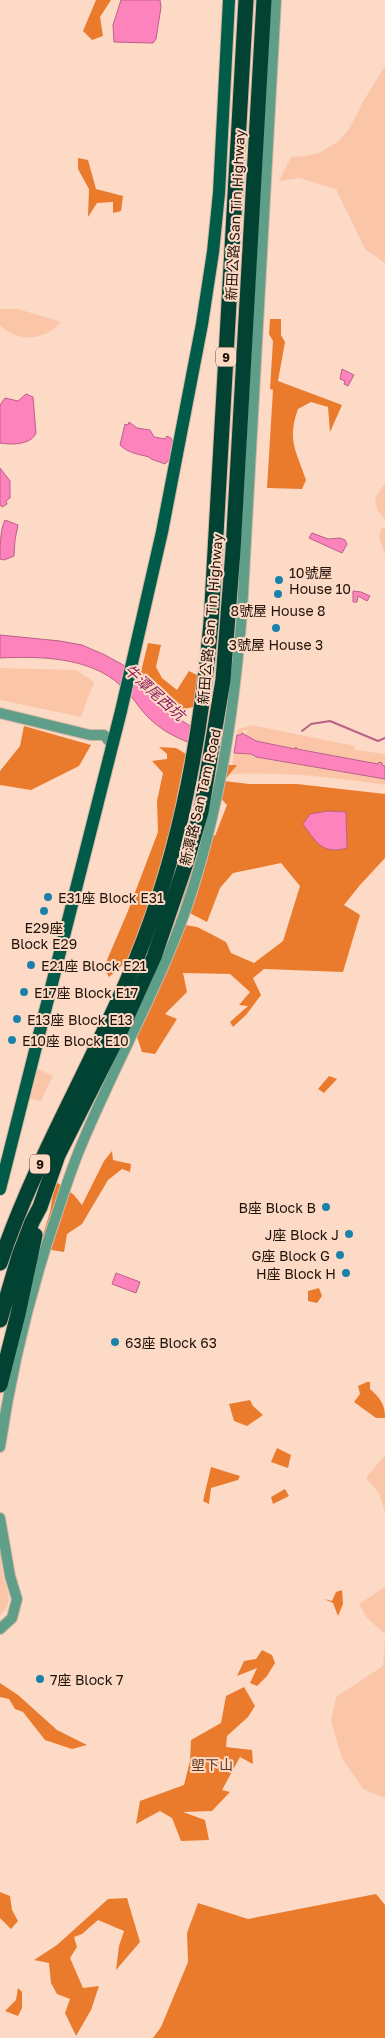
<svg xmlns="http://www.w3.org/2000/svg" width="385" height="2038" font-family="'Golos Text','Noto Sans TC',sans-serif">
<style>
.green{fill:#fbc6a8}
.forest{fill:#ea7b2c}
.water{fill:#fd83bd;stroke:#bb6187}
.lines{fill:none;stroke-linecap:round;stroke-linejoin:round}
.stream{stroke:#bb6187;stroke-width:2}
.minor-casing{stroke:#d5b6a4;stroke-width:12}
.major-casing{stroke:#d5b6a4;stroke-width:14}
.highway-casing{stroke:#d5b6a4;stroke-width:17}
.minor{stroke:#5f9f8a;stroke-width:10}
.major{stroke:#005c48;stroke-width:12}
.highway{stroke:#024233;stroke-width:15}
.poi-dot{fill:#1a81ab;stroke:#fcdac6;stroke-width:2}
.labels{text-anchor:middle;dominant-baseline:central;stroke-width:4;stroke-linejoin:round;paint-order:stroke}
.shield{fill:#fcdac6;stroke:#634e42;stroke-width:1}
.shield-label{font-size:12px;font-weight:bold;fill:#211209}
.street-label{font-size:14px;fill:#211209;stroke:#fcdac6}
.poi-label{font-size:14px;fill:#211209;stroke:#fcdac6;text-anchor:start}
.park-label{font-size:14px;fill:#613517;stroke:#fcdac6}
.water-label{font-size:15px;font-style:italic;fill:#8d215d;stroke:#fcdac6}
</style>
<rect width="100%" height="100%" fill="#fcdac6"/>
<g class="green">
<path d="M385 66V263L365 249 336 189 299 178 279 181 291 157 305 156 319 153 339 141 349 129 363 102Z"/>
<path d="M0 309H18L61 322C44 341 18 343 0 325Z"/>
<path d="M385 484V520L377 509 375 498Z"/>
<path d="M385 527V555L379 537 381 529Z"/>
<path d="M0 668 76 670 94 682 81 717 0 700Z"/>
<path d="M251 725 355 746V750L385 754V765L256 741 245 736 248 730H244L241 736 237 735V730Z"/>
<path d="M234 753 251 754 253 757 385 779V785C333 777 284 772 231 774Z"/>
<path d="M36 1068 53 1076 41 1101 28 1098Z"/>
<path d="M385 1455V1512L379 1493 366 1478Z"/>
<path d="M0 1541C2 1551 1 1558 2 1568 3 1587 18 1599 0 1615Z"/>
<path d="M385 1587V1634L367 1618 359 1604Z"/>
<path d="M385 1640V1798L363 1789 342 1758 331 1721 336 1697 383 1666Z"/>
</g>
<g class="forest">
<path d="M96 0H111L100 17 103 36 92 40 83 31Z"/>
<path d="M78 158 88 160 96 189 123 196 121 211 113 213V202L97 203 88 217 89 189 78 169Z"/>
<path d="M270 319H281V335L285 342 278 381 342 405 330 432 328 407 311 402 298 409C287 440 296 450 306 480L302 489 267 488 273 390 270 389 273 341 269 334Z"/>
<path d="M148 643 161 645 156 667 162 678 177 690 189 671 203 678 202 691 193 707 173 712 168 699 158 696 140 676Z"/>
<path d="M24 726 91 745 79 766 31 790 0 785V771L20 746Z"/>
<path d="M159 747 176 748 186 754 177 796 174 828 154 894 130 958 109 977 104 967 128 911 158 832 157 801 163 773 152 761 167 759V754Z"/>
<path d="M218 765H237L224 781 249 784H297L385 794V858L360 885 344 905 360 915 343 972 264 969 253 978 261 995 246 1015 233 1027 230 1022 248 1006 239 1005 250 992 230 974 183 973 187 992 165 1014 177 1019 155 1054 142 1052 132 1022 174 923 197 927 211 934 226 942 231 953 254 963 283 941 300 886 281 863 233 873 220 888 207 922 180 908 204 827 209 815 207 826 215 836 227 805 212 789Z"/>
<path d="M329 1076 337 1079 324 1093 318 1089Z"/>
<path d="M112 1151 113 1160 131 1164 130 1172 122 1169 108 1180 82 1224 67 1234 64 1252 39 1248 50 1212 55 1181 74 1195 82 1205 104 1161Z"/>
<path d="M319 1288 322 1296 317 1303 308 1301V1291Z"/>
<path d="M367 1382H370V1389C380 1398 385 1404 385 1418H376L354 1402 360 1394 358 1386Z"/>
<path d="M250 1400 253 1406 263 1415 247 1426 234 1421 229 1404Z"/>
<path d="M277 1448 291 1455 288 1468 271 1462Z"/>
<path d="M211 1467 240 1476 238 1480 211 1488 209 1504 203 1501Z"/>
<path d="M285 1489 289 1496 273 1504 271 1497Z"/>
<path d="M342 1590 343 1604 338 1616 333 1603 324 1599 332 1601 336 1592Z"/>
<path d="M262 1650 272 1655 275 1663 267 1676 257 1686 250 1683 257 1668 237 1676 244 1661 256 1659Z"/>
<path d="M0 1683 18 1695 57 1730 87 1745 72 1749 45 1740 23 1712 15 1709 9 1699 0 1697Z"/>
<path d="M244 1687 255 1706 248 1717 227 1736 226 1747 252 1750 253 1764 240 1757 222 1790 230 1792 212 1811 183 1812 205 1820 209 1840 181 1841 172 1818 160 1811 136 1824 140 1801 184 1785 190 1761 191 1740 221 1723 226 1696Z"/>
<path d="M0 1892 10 1896 12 1910 18 1921 11 1929 0 1918Z"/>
<path d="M376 1894 385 1905V2038H153L161 2027 188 1962 187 1933 198 1903 248 1919Z"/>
<path d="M127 1898 140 1942 116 1970 119 1946 124 1931 98 1920 82 1934 74 1937 77 1947 70 1958 83 1988 99 1986 91 2010 76 2036 65 2013 70 1999 57 1994 51 1983 49 1963 34 1960 57 1945 108 1899Z"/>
<path d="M18 1988 22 1992V2008L18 2016 5 2011 16 2000Z"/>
</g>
<g class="water">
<path d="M121 0H160L161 7 156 39 153 43 114 42 113 25Z"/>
<path d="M342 369 354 375 348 386 344 384 345 381 340 379Z"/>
<path d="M26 394 33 397 36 433C31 445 11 445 0 443V405L5 398 18 401Z"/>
<path d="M129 422 137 428 150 430 154 437 165 439 167 436 171 438 175 448V454L165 464 151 459 149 457C138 454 128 453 120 445L125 424 128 425Z"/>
<path d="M0 468 10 481V498L6 501 7 504 2 507 0 505Z"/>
<path d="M5 520 18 525 15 540 14 556 4 560 0 559C0 548 0 530 5 520Z"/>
<path d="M312 533 328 539 340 538 345 540 347 544 342 553 309 538Z"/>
<path d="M353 591 361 592 370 596 367 601 358 596 357 602H353Z"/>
<path d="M0 635 60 641 82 645 105 655 125 666 148 689 163 709 192 727 190 743C172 736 158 728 145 714 137 705 130 693 120 685 90 657 39 656 0 658Z"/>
<path d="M242 733 256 741 295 749 296 747 297 749 378 764 379 762 382 763V765L385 766V779L256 757 251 754 234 753 237 735H241Z"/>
<path d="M328 811 346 812 347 848C322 855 316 842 303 824L310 814Z"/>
<path d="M116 1273 140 1282 136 1293 112 1284Z"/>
</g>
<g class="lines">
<path class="stream" d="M302 731 311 724 330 721 378 741 385 738"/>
<defs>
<g id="minor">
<path d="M0 713 90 735H104L109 741"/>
<path d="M0 1447C11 1372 29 1297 53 1225 62 1199 70 1172 81 1146 114 1066 157 991 186 909 219 813 234 713 242 612L276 0"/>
<path d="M0 1518 10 1576 17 1599 12 1618 0 1629"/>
</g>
<path id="major" d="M0 1189 121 711 162 532 202 324 213 252 219 193 229 0"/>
<g id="highway">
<path d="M0 1263C33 1165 86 1076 127 981 177 868 200 746 211 623L246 0"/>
<path d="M0 1320 19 1256 32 1222 40 1207 58 1155 120 1032 154 957 188 857 201 812 223 680 233 551 264 0"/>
<path d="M0 1385 18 1314 35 1235"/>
</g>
</defs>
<use href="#minor" class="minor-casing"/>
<use href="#major" class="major-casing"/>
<use href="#highway" class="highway-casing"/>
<use href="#minor" class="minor"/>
<use href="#major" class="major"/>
<use href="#highway" class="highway"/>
</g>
<g class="poi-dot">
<circle cx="279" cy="580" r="5"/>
<circle cx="278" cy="594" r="5"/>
<circle cx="276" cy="628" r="5"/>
<circle cx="48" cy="897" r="5"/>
<circle cx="44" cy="911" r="5"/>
<circle cx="31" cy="965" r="5"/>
<circle cx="24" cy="992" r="5"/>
<circle cx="17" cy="1019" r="5"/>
<circle cx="12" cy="1040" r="5"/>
<circle cx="326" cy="1207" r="5"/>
<circle cx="349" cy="1234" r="5"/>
<circle cx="340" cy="1255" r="5"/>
<circle cx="346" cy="1273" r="5"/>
<circle cx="115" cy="1342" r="5"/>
<circle cx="40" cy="1679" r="5"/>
</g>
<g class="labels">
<g class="shield">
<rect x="216" y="347.5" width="20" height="19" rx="4"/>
<rect x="30" y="1154.5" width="20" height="19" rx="4"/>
</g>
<g class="shield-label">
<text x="226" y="357">9</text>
<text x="40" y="1164">9</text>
</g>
<g class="street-label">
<text transform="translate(235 215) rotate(-87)">新田公路 San Tin Highway</text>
<text transform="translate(210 619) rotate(-85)">新田公路 San Tin Highway</text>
<text transform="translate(200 797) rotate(-77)">新潭路 San Tam Road</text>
</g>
<g class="poi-label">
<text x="289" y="572">10號屋<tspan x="289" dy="16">House 10</tspan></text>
<text x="278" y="610" text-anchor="middle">8號屋 House 8</text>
<text x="276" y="644" text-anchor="middle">3號屋 House 3</text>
<text x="58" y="897">E31座 Block E31</text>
<text x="44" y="927" text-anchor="middle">E29座<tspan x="44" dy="16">Block E29</tspan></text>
<text x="41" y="965">E21座 Block E21</text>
<text x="34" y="992">E17座 Block E17</text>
<text x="27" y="1019">E13座 Block E13</text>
<text x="22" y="1040">E10座 Block E10</text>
<text x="316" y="1207" text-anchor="end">B座 Block B</text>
<text x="339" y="1234" text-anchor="end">J座 Block J</text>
<text x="330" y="1255" text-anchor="end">G座 Block G</text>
<text x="336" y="1273" text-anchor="end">H座 Block H</text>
<text x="125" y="1342">63座 Block 63</text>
<text x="50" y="1679">7座 Block 7</text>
</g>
<g class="park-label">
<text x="212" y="1764">塱下山</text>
</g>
<g class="water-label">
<text transform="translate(155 692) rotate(42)">牛潭尾西坑</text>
</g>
</g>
</svg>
